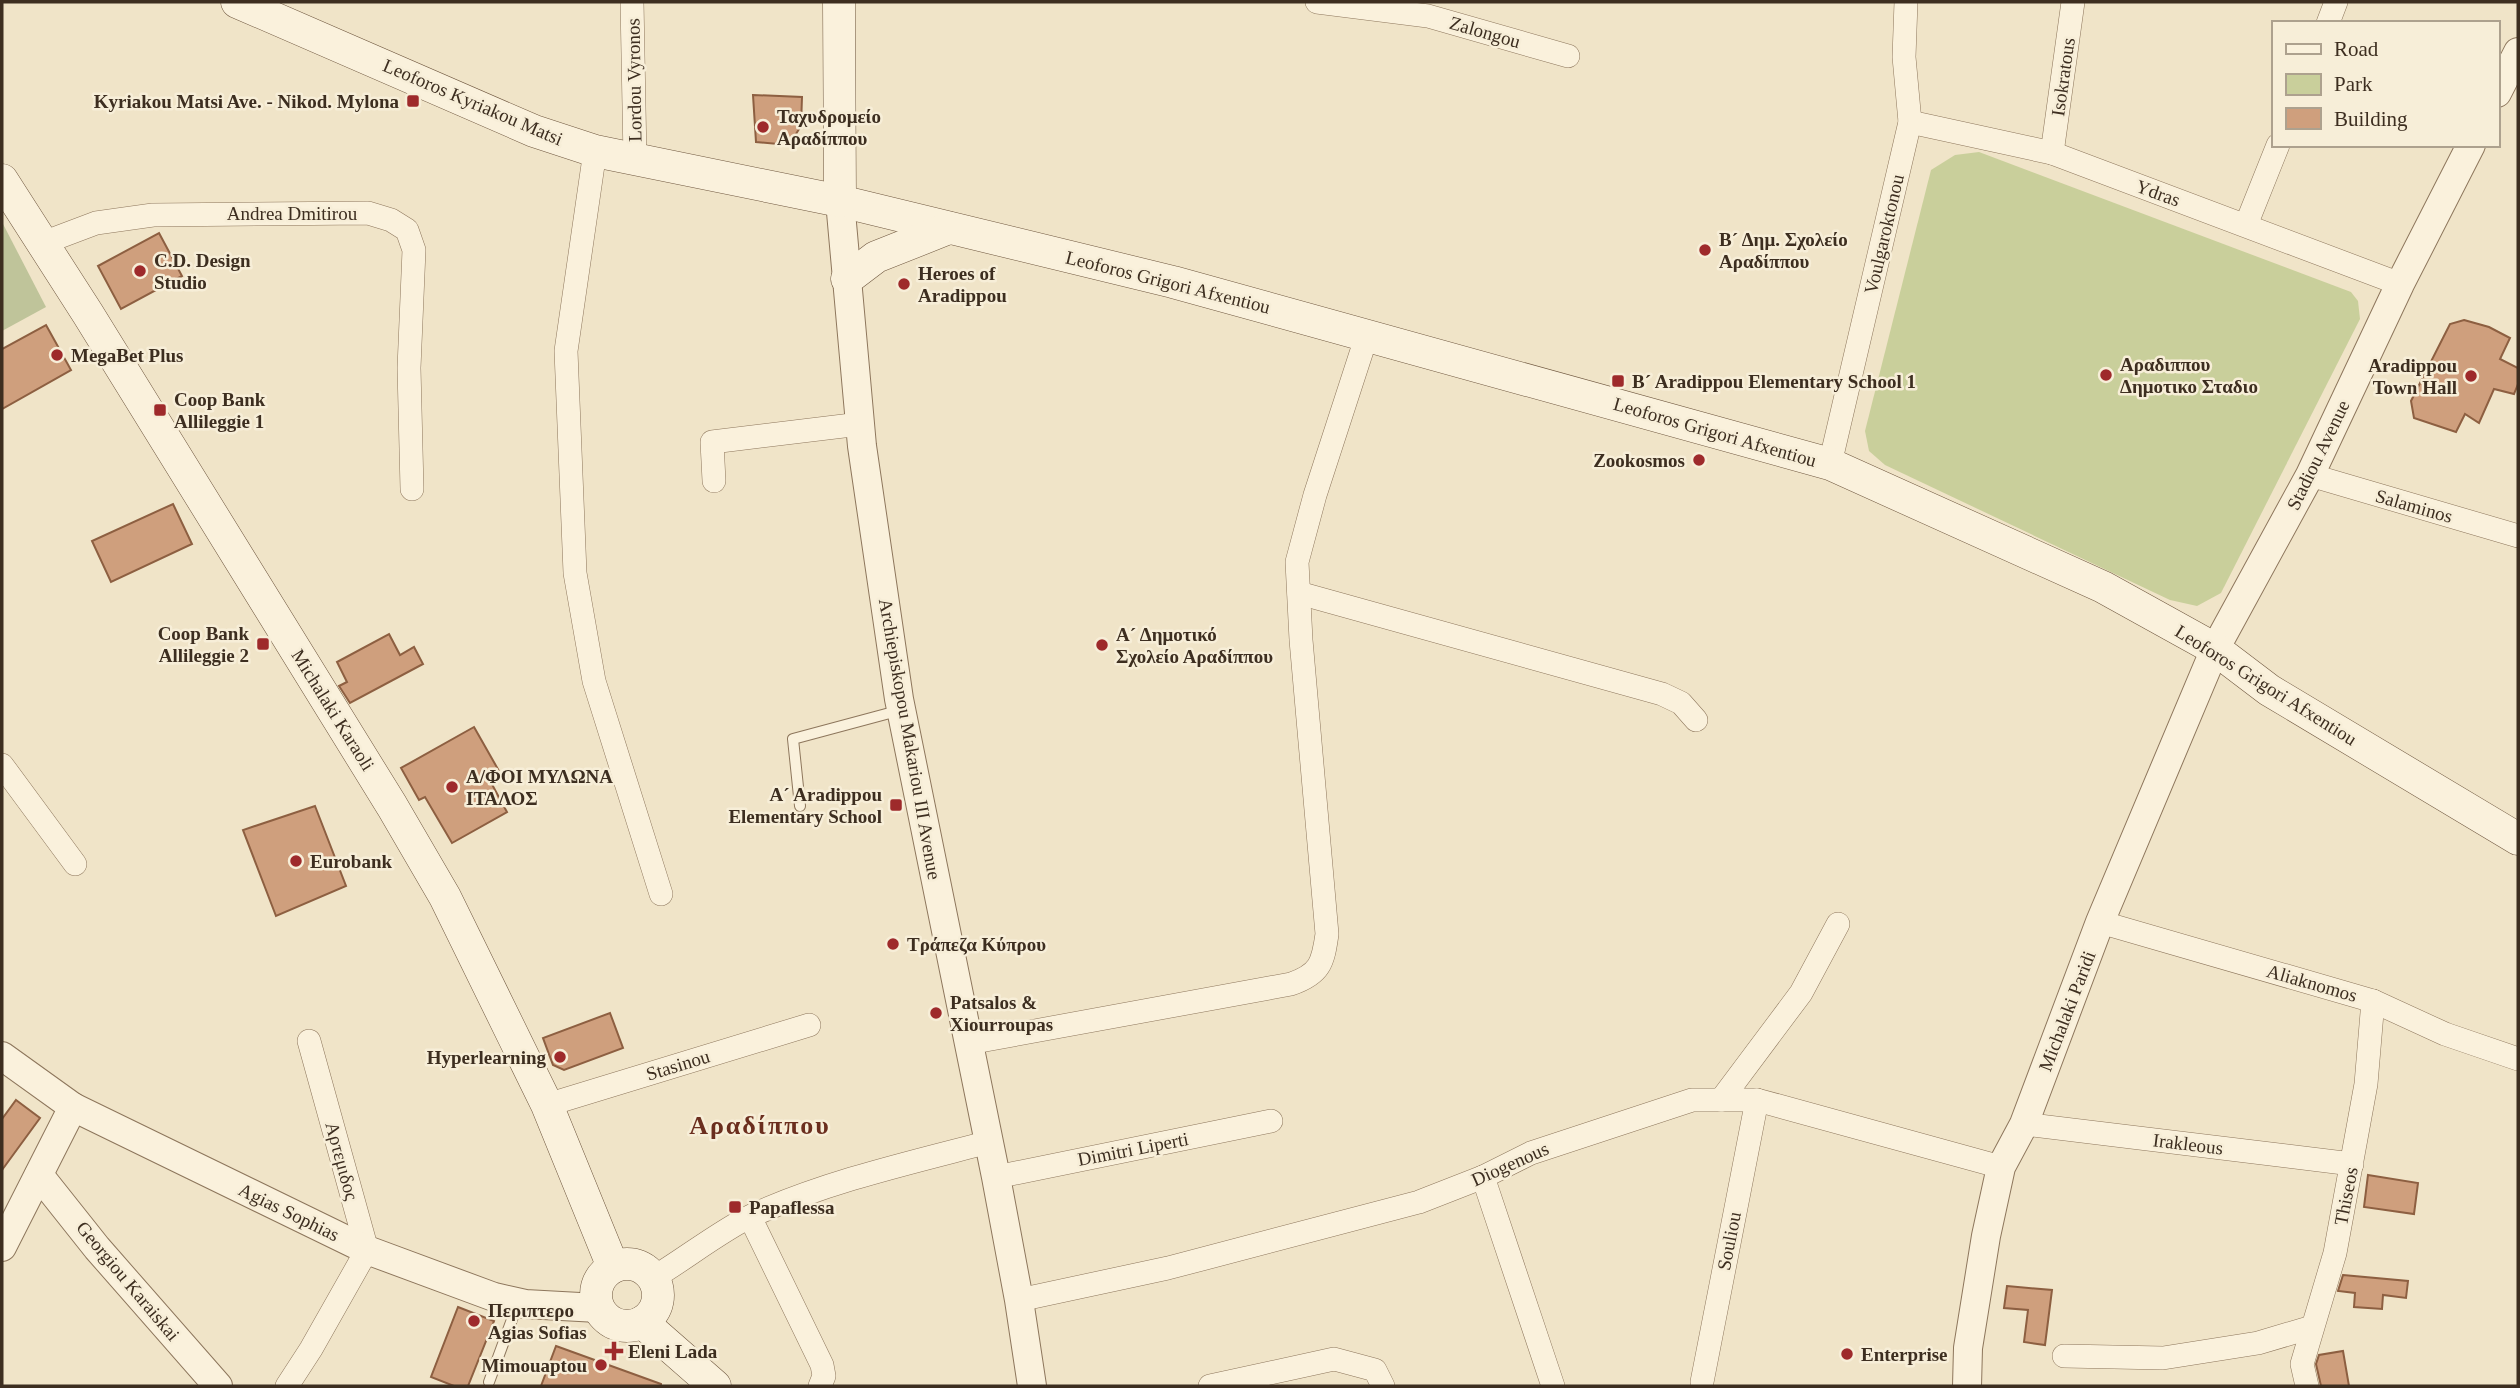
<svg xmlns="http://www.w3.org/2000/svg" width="2520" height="1388" font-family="'Times New Roman',serif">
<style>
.green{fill:#c9cf9b}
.cemetery{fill:#bfc49a}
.building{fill:#cf9f7d;stroke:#8d5f41;stroke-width:2}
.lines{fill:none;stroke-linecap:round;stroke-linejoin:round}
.service-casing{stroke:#8d765c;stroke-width:12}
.minor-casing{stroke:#8d765c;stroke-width:24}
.tertiary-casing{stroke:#8d765c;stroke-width:30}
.secondary-casing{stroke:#6f573f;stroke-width:33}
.service{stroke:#faf1dc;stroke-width:10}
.minor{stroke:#faf1dc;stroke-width:23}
.tertiary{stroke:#faf1dc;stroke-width:28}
.secondary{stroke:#faf1dc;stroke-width:32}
.poi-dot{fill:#9e2a2b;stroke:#f7eed8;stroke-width:2.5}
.labels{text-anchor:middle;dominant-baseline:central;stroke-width:5;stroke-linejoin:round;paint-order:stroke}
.street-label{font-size:19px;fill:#3d2e20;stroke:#f7eed8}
.poi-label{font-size:19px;font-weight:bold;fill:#3d2e20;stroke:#f7eed8;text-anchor:start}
.district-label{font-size:26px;font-weight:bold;letter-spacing:2px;fill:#6b2e1e;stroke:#f7eed8}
</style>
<rect width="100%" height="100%" fill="#f0e4c8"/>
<path class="green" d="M1979 152 2351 292 2358 301 2360 319 2221 593 2197 606 2170 600 1885 465 1869 451 1865 431 1931 170 1955 155Z"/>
<path class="cemetery" d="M2 222 46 307 2 331Z"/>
<g class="building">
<path d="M753 95 802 97 801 126 789 145 756 142Z"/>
<path d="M159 233 182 276 121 309 98 266Z"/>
<path d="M2464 320 2489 327 2510 338 2500 359 2518 368V384L2514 394 2494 389 2479 423 2465 414 2456 432 2414 418 2411 401 2450 324Z"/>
<path d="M46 325 71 370 2 409V349Z"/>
<path d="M173 504 192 544 111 582 92 541Z"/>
<path d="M389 634 400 655 414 647 423 664 350 703 339 686 347 682 337 662Z"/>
<path d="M474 727 499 771 488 777 507 812 452 843 425 797 419 800 401 768Z"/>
<path d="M315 806 346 886 276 916 243 830Z"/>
<path d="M610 1013 623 1048 564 1070 553 1065 543 1038Z"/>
<path d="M16 1100 40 1118 2 1170V1119Z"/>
<path d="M2368 1175 2418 1183 2414 1214 2364 1207Z"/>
<path d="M2343 1275 2408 1281 2406 1298 2383 1295 2382 1309 2354 1307 2355 1293 2338 1291Z"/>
<path d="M2007 1286 2052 1290 2045 1345 2024 1342 2028 1310 2004 1308Z"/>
<path d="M458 1307 494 1321 468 1386H454L431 1377Z"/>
<path d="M556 1346 661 1384V1386H541Z"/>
<path d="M2343 1351 2349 1386H2321L2316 1364 2319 1355Z"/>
</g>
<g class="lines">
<defs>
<g id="service">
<path d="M800 806 793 739 901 710"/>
<path d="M489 1382 518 1303"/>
</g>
<g id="minor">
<path d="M632 2 635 159"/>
<path d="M1317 2 1428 16 1568 56"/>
<path d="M2328 23 2336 2"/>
<path d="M1910 122 2052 153 2400 284"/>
<path d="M595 151 566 351 575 573 594 681 661 894"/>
<path d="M2052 153 2073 2"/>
<path d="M2246 225 2278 145"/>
<path d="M43 243 96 223 153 215 368 213 391 220 407 230 414 250 409 368 412 489"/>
<path d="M1830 464 1910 122 1904 57 1906 2"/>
<path d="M2310 475 2518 536"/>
<path d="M714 481 712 442 860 424"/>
<path d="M1299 593 1662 694 1681 703 1696 720"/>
<path d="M2 765 75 864"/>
<path d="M2100 922 2373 1001 2445 1034 2518 1059"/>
<path d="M969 1043 1291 984C1320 974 1323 963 1327 934L1301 640 1297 562 1315 495 1367 335"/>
<path d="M1721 1100 1801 993 1838 924"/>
<path d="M547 1105 809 1025"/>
<path d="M2024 1124 2352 1164"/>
<path d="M996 1177 1271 1121"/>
<path d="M1483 1177 1553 1386"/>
<path d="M750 1217 822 1365 824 1376 820 1386"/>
<path d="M653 1278C685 1259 720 1231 753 1215 829 1181 909 1163 989 1142"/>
<path d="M1019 1300 1168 1268 1419 1202 1483 1177 1531 1153 1692 1100H1757L2001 1167"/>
<path d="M2064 1356 2163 1358 2258 1343 2312 1327"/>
<path d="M1702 1382 1757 1100"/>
<path d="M287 1386 311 1349 367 1250 309 1041"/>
<path d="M1210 1386 1334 1359 1375 1370 1383 1386"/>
<path d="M2307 1386 2302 1364 2335 1253 2366 1084 2373 1001"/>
</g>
<g id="tertiary">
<path d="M2497 93 2518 52"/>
<path d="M840 201 862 446 899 699 996 1177 1019 1300 1032 1386"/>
<path d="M2 1056 73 1107 367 1250 494 1297 525 1304 598 1308"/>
<path d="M39 1175 97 1248 218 1386"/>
<path d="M2 1247 73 1107"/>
<path d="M1967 1386 1968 1348 1986 1236 2001 1167 2024 1124 2100 922 2215 649 2310 475 2400 284 2471 145"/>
</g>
<g id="secondary">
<path d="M237 2 534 131 595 151 840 201 1173 282 1830 464 2103 587 2215 649 2269 690 2518 839"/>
<path d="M839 2 840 201"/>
<path d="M2 180 88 314 392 806 445 897 547 1105 613 1267"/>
<path d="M847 279 876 257 949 228"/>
<circle cx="627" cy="1295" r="31"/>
<path d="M642 1322 715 1386"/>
</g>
</defs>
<use href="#service" class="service-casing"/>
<use href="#minor" class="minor-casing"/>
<use href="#tertiary" class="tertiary-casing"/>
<use href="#secondary" class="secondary-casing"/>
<use href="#service" class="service"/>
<use href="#minor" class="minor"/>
<use href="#tertiary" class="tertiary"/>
<use href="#secondary" class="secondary"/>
</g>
<g class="poi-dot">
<rect x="406" y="94" width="14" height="14" rx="3.5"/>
<circle cx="763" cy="127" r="7"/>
<circle cx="1705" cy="250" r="7"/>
<circle cx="140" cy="271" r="7"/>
<circle cx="904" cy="284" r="7"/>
<circle cx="57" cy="355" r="7"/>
<circle cx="2106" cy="375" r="7"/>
<circle cx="2471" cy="376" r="7"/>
<rect x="1611" y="374" width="14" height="14" rx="3.5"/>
<rect x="153" y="403" width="14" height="14" rx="3.5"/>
<circle cx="1699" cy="460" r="7"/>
<rect x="256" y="637" width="14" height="14" rx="3.5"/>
<circle cx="1102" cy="645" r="7"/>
<circle cx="452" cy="787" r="7"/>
<rect x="889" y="798" width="14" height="14" rx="3.5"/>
<circle cx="296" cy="861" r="7"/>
<circle cx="893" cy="944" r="7"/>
<circle cx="936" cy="1013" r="7"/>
<circle cx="560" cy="1057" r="7"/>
<rect x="728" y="1200" width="14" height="14" rx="3.5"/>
<circle cx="474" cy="1321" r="7"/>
<path d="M610.5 1340.5h7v7h7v7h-7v7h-7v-7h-7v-7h7z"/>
<circle cx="1847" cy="1354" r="7"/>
<circle cx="601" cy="1365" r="7"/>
</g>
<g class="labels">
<g class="street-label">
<text transform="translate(1485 32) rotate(16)">Zalongou</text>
<text transform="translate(2063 77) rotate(-82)">Isokratous</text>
<text transform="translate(634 80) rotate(-91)">Lordou Vyronos</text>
<text transform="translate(473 102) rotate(23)">Leoforos Kyriakou Matsi</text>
<text transform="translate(2158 193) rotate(20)">Ydras</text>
<text x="292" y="213">Andrea Dmitirou</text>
<text transform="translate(1884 234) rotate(-77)">Voulgaroktonou</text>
<text transform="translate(1168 282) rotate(14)">Leoforos Grigori Afxentiou</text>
<text transform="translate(1715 432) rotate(16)">Leoforos Grigori Afxentiou</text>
<text transform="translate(2318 455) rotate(-64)">Stadiou Avenue</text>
<text transform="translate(2414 506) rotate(16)">Salaminos</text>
<text transform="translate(2266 685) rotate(32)">Leoforos Grigori Afxentiou</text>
<text transform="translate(333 710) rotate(58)">Michalaki Karaoli</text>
<text transform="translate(910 739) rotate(80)">Archiepiskopou Makariou III Avenue</text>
<text transform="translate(2312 983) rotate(16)">Aliaknomos</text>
<text transform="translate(2067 1011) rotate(-69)">Michalaki Paridi</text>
<text transform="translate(678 1065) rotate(-17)">Stasinou</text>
<text transform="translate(2188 1144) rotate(7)">Irakleous</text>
<text transform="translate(1133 1149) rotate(-11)">Dimitri Liperti</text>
<text transform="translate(342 1161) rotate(75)">Αρτεμιδος</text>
<text transform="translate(1510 1164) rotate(-24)">Diogenous</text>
<text transform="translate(2346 1196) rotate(-79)">Thiseos</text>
<text transform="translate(289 1212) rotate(26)">Agias Sophias</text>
<text transform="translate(1729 1241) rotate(-79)">Souliou</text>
<text transform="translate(128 1281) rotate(50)">Georgiou Karaiskai</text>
</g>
<g class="poi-label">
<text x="399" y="101" text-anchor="end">Kyriakou Matsi Ave. - Nikod. Mylona</text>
<text x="777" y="116">Ταχυδρομείο<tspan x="777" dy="22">Αραδίππου</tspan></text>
<text x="1719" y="239">Β´ Δημ. Σχολείο<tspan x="1719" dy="22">Αραδίππου</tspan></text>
<text x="154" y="260">C.D. Design<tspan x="154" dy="22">Studio</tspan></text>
<text x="918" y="273">Heroes of<tspan x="918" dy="22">Aradippou</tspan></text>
<text x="71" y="355">MegaBet Plus</text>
<text x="2120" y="364">Αραδιππου<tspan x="2120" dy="22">Δημοτικο Σταδιο</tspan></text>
<text x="2457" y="365" text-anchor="end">Aradippou<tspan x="2457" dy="22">Town Hall</tspan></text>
<text x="1632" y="381">B´ Aradippou Elementary School 1</text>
<text x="174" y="399">Coop Bank<tspan x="174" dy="22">Allileggie 1</tspan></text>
<text x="1685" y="460" text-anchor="end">Zookosmos</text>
<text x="249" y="633" text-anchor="end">Coop Bank<tspan x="249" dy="22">Allileggie 2</tspan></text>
<text x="1116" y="634">Α´ Δημοτικό<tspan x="1116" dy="22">Σχολείο Αραδίππου</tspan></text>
<text x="466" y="776">Α/ΦΟΙ ΜΥΛΩΝΑ<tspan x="466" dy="22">ΙΤΑΛΟΣ</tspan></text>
<text x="882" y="794" text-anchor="end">A´ Aradippou<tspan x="882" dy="22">Elementary School</tspan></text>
<text x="310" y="861">Eurobank</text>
<text x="907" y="944">Τράπεζα Κύπρου</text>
<text x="950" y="1002">Patsalos &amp;<tspan x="950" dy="22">Xiourroupas</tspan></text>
<text x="546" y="1057" text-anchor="end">Hyperlearning</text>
<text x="749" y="1207">Papaflessa</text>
<text x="488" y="1310">Περιπτερο<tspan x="488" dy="22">Agias Sofias</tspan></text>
<text x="628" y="1351">Eleni Lada</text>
<text x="1861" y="1354">Enterprise</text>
<text x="587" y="1365" text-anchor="end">Mimouaptou</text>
</g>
<g class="district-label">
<text x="760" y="1125">Αραδίππου</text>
</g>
</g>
<rect width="2520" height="1388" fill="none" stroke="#3d2e20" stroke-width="7"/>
<rect x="2272" y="21" width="228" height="126" fill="#f7eed8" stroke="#ada18e" stroke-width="2"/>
<rect x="2286" y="44" width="35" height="10" fill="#faf1dc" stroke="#ada18e" stroke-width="2"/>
<text x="2334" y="56" font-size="21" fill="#3d2e20">Road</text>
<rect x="2286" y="74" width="35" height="21" fill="#c9cf9b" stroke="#ada18e" stroke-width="2"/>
<text x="2334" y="91" font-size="21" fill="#3d2e20">Park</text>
<rect x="2286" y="108" width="35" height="21" fill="#cf9f7d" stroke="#ada18e" stroke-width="2"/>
<text x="2334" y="126" font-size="21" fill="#3d2e20">Building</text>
</svg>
